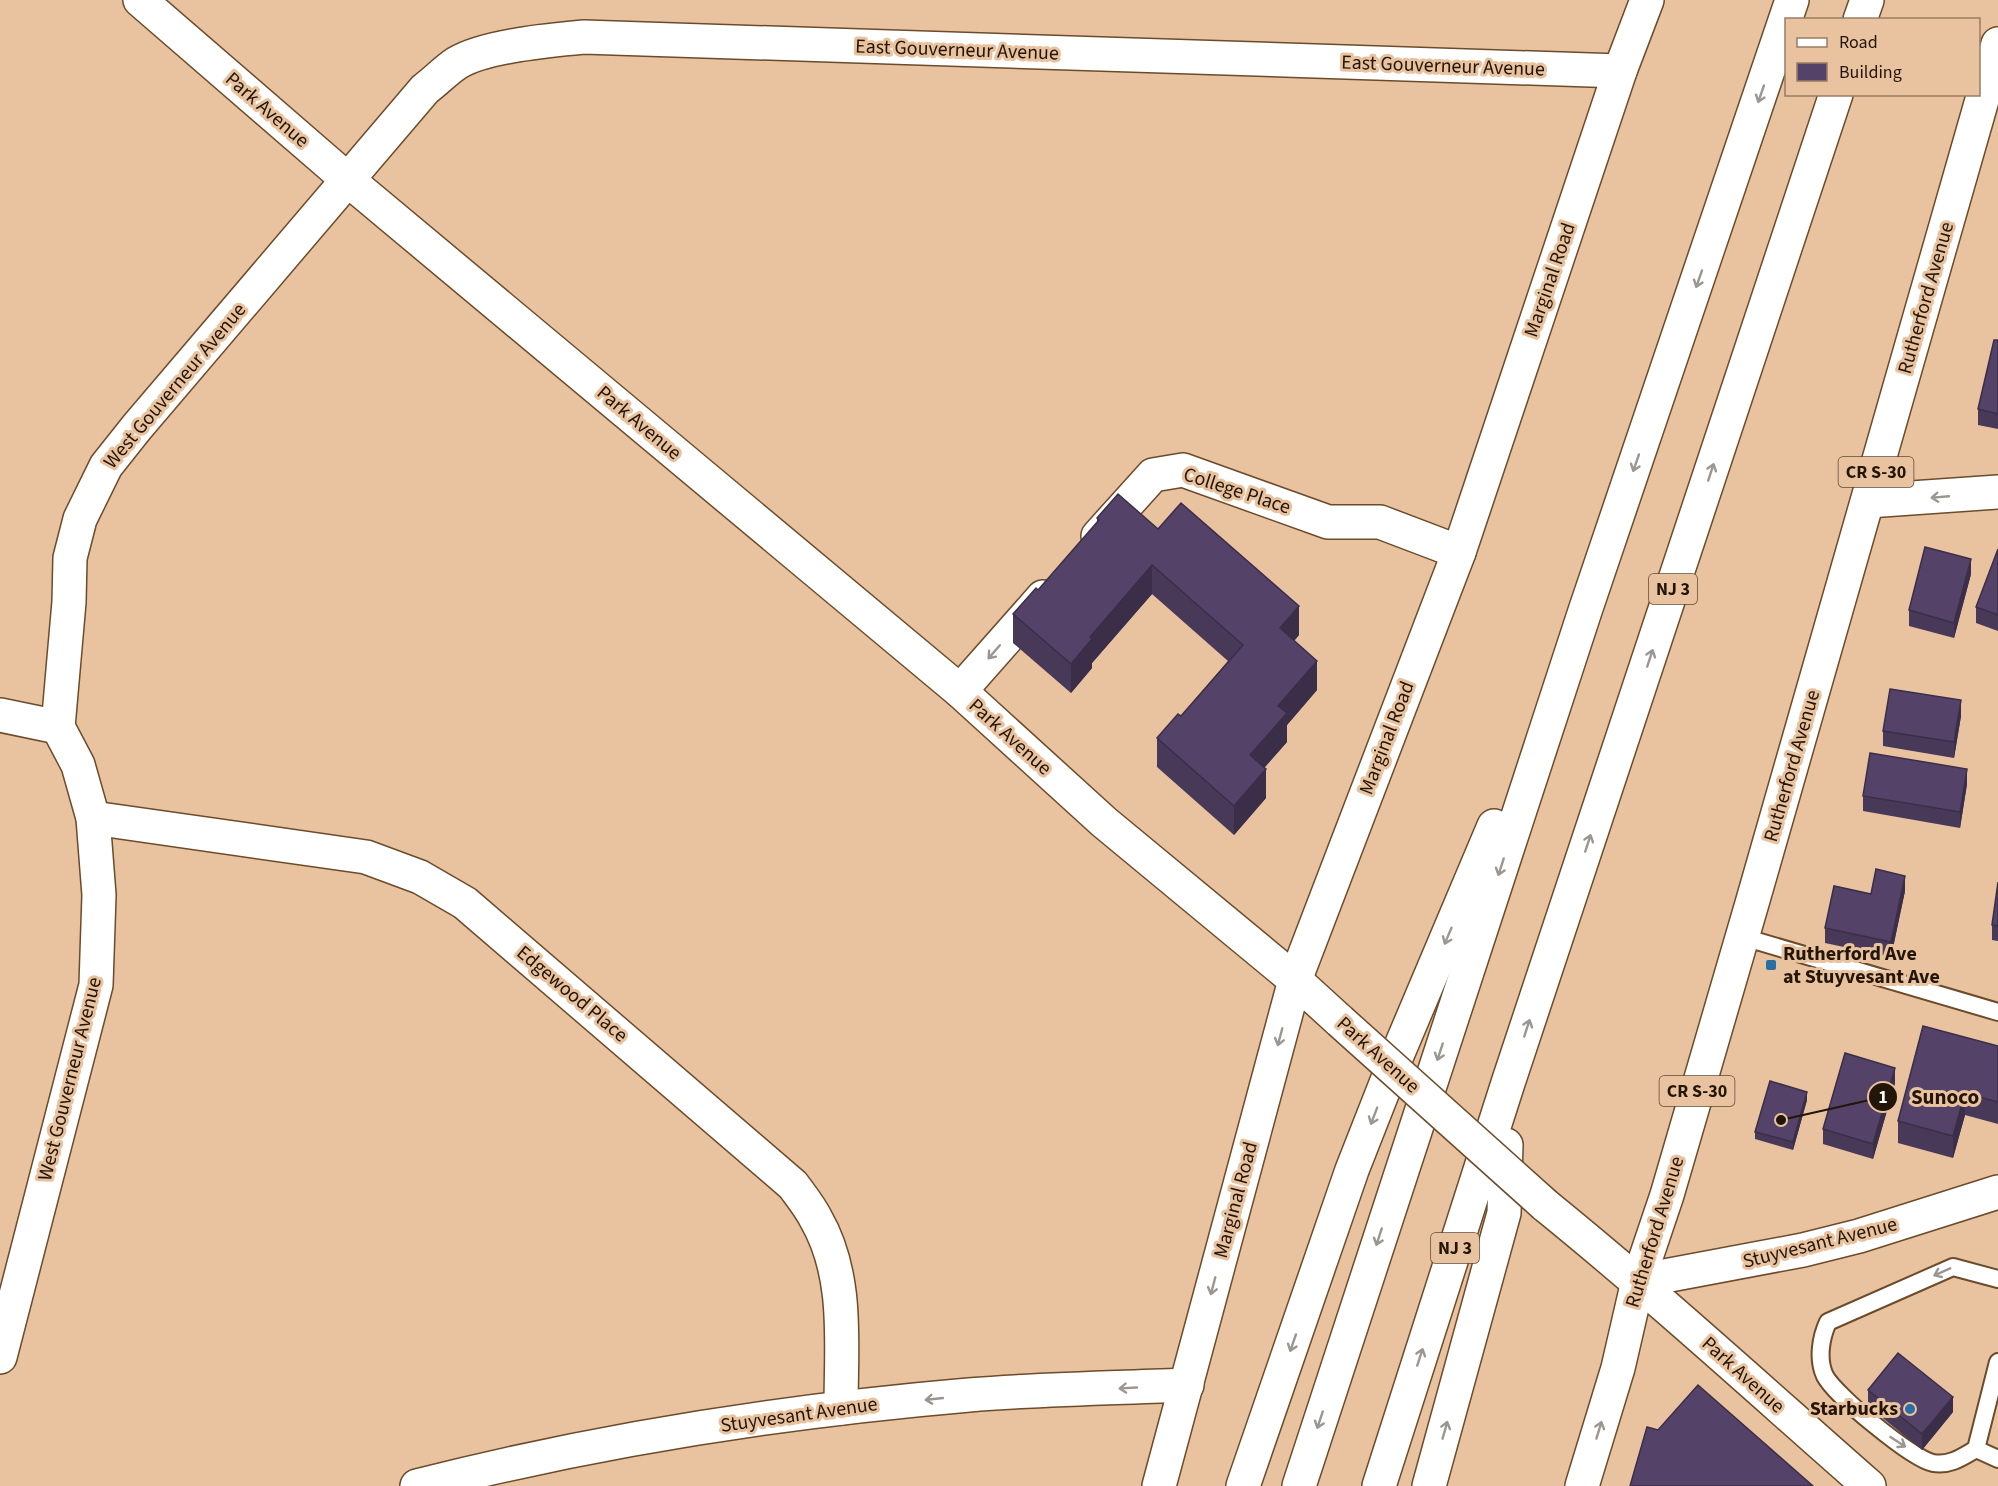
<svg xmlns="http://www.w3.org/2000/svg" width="1998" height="1486" font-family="'Source Sans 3',sans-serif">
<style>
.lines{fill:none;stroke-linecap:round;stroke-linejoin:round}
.service-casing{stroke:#6b4b2a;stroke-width:20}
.minor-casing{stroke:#6b4b2a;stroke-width:36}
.tertiary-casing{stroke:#6b4b2a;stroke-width:36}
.primary-casing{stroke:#6b4b2a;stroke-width:36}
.motorway-casing{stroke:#6b4b2a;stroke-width:36}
.service{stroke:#fff;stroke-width:16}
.minor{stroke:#fff;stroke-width:33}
.tertiary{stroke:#fff;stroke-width:33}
.primary{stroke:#fff;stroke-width:33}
.motorway{stroke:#fff;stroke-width:33}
.tertiary-bridge-casing{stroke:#6b4b2a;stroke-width:36;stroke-linecap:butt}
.tertiary-bridge{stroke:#fff;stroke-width:33}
.wall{fill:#483959}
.shaded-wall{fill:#3b2e49}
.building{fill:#544268;stroke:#3b2e49;stroke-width:1.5}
.oneway{stroke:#9c9690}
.poi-dot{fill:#2a6fa4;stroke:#e9c39f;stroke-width:2}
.labels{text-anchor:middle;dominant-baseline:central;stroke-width:6;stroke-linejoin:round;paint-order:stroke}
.shield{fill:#e9c39f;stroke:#5e4935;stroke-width:1.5}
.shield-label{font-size:18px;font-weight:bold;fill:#231508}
.street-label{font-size:20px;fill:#231508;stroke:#e9c39f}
.poi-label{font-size:20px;font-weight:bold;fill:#231508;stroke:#e9c39f;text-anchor:start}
.leader{fill:none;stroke:#231508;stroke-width:2}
.callout-dot{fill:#231508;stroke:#e9c39f;stroke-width:2}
.mark-label{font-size:18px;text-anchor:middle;font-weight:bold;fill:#fff}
.callout-label{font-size:21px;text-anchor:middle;font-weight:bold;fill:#231508;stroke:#e9c39f;stroke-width:6;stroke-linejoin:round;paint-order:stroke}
</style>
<rect width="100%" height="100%" fill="#e9c39f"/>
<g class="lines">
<defs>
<g id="service">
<path d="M1743 937 1998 1012"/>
<path d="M1998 1279 1953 1267 1828 1322C1821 1337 1817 1359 1825 1376 1835 1395 1912 1459 1933 1463 1950 1466 1962 1457 1976 1449L1998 1362"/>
<path d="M1976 1449 1998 1459"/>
</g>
<g id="minor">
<path d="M1868 501 1998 492"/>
<path d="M1098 536 1153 475 1183 470 1328 522H1380L1459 552"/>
<path d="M960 691 1043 597"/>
<path d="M0 715 58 727"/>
<path d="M93 818 366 857 420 877 465 903 793 1185C801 1196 810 1207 816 1219 849 1276 841 1345 841 1408"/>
<path d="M1638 1281 1803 1250 1859 1236 1998 1192"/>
<path d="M0 1357 96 985 99 895 93 818 78 765 58 727 69 602 70 558 80 519 106 466 137 427 425 89C436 81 446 70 457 63 485 46 551 40 584 37L1620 71"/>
<path d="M417 1486C597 1440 783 1411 969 1395 1041 1389 1114 1388 1187 1385"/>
</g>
<g id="tertiary">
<path d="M140 0 348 180 960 691 1104 822 1295 980 1340 1021"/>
<path d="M1545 1205C1656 1295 1762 1392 1869 1486"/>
</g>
<g id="primary">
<path d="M1159 1486 1295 980 1459 552 1620 71 1647 0"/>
<path d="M1582 1486 1618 1368 1638 1281 1667 1195 1753 900 1998 44"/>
</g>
<g id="motorway">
<path d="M1860 20 1867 0"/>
<path d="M1243 1486 1352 1170 1398 1053 1494 826"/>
<path d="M1299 1486 1585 611 1792 0"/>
<path d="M1379 1486 1508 1083 1836 94"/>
<path d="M1429 1486 1504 1213 1506 1145"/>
</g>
</defs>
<use href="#service" class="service-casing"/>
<use href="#minor" class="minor-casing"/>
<use href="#tertiary" class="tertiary-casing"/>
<use href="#primary" class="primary-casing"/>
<use href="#motorway" class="motorway-casing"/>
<use href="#service" class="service"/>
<use href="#minor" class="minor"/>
<use href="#tertiary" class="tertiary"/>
<use href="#primary" class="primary"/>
<use href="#motorway" class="motorway"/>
<defs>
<path id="tertiary-bridge" d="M1340 1021 1545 1205"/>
</defs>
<use href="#tertiary-bridge" class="tertiary-bridge-casing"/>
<use href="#tertiary-bridge" class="tertiary-bridge"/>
</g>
<g class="wall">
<path d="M1998 334V429L1978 425V409L1998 340Z"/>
<path d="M1097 518 1158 529 1299 635 1294 641 1317 690 1287 725V742L1264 768 1266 798 1234 835 1157 767V738L1181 716 1228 661 1152 594 1092 663V668L1071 693 1013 643V614L1038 590 1097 523Z"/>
<path d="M1998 549V631L1976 623V607Z"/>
<path d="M1971 574 1954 638 1909 626V610Z"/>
<path d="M1961 716 1954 758 1883 746V731Z"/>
<path d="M1967 784 1960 828 1863 811V796Z"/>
<path d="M1998 882V941L1992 940V925Z"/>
<path d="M1905 891 1891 957 1825 943V928Z"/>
<path d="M1998 1046V1124L1965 1115 1953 1158 1898 1143V1121Z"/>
<path d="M1895 1083 1873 1159 1823 1144V1129Z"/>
<path d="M1807 1100 1793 1150 1755 1139V1132Z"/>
<path d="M1868 1390 1953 1412 1922 1450 1868 1406Z"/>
</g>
<g class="shaded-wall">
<path d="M1971 559V574L1954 638V623Z"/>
<path d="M1152 565V594L1092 663V668L1071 693V664L1090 637Z"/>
<path d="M1299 606V635L1280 657V628Z"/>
<path d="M1317 661V690L1287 725V742L1250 784V755L1278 706Z"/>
<path d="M1961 700V716L1954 758V742Z"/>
<path d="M1266 769V798L1234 835V806Z"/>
<path d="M1967 769V784L1960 828V812Z"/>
<path d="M1905 876V891L1891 957V942Z"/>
<path d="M1895 1068V1083L1873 1159V1144Z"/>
<path d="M1807 1092V1100L1793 1150V1142Z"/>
<path d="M1965 1093V1115L1953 1158V1136Z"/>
<path d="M1953 1397V1412L1922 1450V1434Z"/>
</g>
<g class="building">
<path d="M1994 340H1998V414L1978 409Z"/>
<path d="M1118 494 1158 529 1181 503 1299 606 1280 628 1317 661 1278 706 1287 713 1250 755 1266 769 1234 806 1157 738 1178 714 1181 716 1243 645 1152 565 1090 637 1092 639 1071 664 1013 614 1036 588 1038 590 1099 520 1097 518Z"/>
<path d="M1925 547 1971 559 1954 623 1909 610Z"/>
<path d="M1998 549V615L1976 607Z"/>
<path d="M1890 689 1961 700 1954 742 1883 731Z"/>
<path d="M1870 753 1967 769 1960 812 1863 796Z"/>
<path d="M1876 869 1905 876 1891 942 1825 928 1834 886 1871 894Z"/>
<path d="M1998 882V926L1992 925Z"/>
<path d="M1923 1026 1998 1046V1102L1965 1093 1953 1136 1898 1121Z"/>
<path d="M1845 1053 1895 1068 1873 1144 1823 1129Z"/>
<path d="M1770 1081 1807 1092 1793 1142 1755 1132Z"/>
<path d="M1898 1353 1953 1397 1922 1434 1868 1390Z"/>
<path d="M1698 1385 1813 1486H1630L1647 1427 1658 1430Z"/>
</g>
<defs><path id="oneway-shaft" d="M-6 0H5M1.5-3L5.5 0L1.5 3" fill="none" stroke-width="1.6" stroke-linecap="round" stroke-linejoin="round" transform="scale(1.5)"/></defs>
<g class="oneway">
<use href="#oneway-shaft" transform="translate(1761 94) rotate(109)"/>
<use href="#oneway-shaft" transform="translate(1699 279) rotate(109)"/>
<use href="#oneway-shaft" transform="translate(1636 463) rotate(109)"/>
<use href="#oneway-shaft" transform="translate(1711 472) rotate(-72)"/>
<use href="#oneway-shaft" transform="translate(1940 497) rotate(175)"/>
<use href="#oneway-shaft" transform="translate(994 652) rotate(131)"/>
<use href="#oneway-shaft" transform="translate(1650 658) rotate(-72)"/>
<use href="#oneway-shaft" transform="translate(1588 843) rotate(-72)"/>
<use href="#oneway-shaft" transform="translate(1501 867) rotate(108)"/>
<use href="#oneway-shaft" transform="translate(1448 936) rotate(113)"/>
<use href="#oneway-shaft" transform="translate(1527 1028) rotate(-72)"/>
<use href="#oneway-shaft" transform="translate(1280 1037) rotate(105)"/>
<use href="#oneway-shaft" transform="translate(1440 1052) rotate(108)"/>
<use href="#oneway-shaft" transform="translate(1374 1116) rotate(111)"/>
<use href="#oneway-shaft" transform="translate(1379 1237) rotate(108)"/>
<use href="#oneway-shaft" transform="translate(1942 1272) rotate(156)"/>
<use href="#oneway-shaft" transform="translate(1213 1286) rotate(105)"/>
<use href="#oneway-shaft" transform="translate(1293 1343) rotate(109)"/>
<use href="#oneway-shaft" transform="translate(1420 1357) rotate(-72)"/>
<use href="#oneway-shaft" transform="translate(1128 1388) rotate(177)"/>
<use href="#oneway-shaft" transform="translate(934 1399) rotate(174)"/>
<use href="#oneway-shaft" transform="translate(1320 1420) rotate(108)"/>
<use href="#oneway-shaft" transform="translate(1445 1430) rotate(-74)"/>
<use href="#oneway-shaft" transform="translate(1599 1430) rotate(-73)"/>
<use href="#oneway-shaft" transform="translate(1898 1442) rotate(33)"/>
</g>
<g class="poi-dot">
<rect x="1765" y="959" width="12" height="12" rx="3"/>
<circle cx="1910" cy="1409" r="6"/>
</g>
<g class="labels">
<g class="shield">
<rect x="1838.5" y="457" width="75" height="30" rx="4.5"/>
<rect x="1649" y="574" width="48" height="30" rx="4.5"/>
<rect x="1659.5" y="1076" width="75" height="30" rx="4.5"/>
<rect x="1431" y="1233" width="48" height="30" rx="4.5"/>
</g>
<g class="shield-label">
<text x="1876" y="472">CR S-30</text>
<text x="1673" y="589">NJ 3</text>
<text x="1697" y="1091">CR S-30</text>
<text x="1455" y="1248">NJ 3</text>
</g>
<g class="street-label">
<text transform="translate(957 50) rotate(2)">East Gouverneur Avenue</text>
<text transform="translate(1443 66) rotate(2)">East Gouverneur Avenue</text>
<text transform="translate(267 110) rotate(41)">Park Avenue</text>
<text transform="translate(1550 280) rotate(-71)">Marginal Road</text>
<text transform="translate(1926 298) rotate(-74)">Rutherford Avenue</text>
<text transform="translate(175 386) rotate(-50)">West Gouverneur Avenue</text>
<text transform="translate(639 423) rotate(40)">Park Avenue</text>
<text transform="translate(1237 491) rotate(18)">College Place</text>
<text transform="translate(1010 737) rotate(42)">Park Avenue</text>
<text transform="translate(1387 738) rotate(-69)">Marginal Road</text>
<text transform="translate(1792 766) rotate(-74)">Rutherford Avenue</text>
<text transform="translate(572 994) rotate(40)">Edgewood Place</text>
<text transform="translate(1378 1055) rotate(42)">Park Avenue</text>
<text transform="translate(70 1079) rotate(-76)">West Gouverneur Avenue</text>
<text transform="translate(1236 1200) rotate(-75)">Marginal Road</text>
<text transform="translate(1655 1232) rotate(-73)">Rutherford Avenue</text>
<text transform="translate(1820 1243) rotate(-14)">Stuyvesant Avenue</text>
<text transform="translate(1743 1375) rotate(42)">Park Avenue</text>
<text transform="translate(799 1415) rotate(-8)">Stuyvesant Avenue</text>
</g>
<g class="poi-label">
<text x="1783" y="954">Rutherford Ave<tspan x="1783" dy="23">at Stuyvesant Ave</tspan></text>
<text x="1898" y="1409" text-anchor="end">Starbucks</text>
</g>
</g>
<path class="leader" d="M1781 1120L1883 1097"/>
<g class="callout-dot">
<circle cx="1781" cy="1120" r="6"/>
<circle cx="1883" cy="1097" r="15"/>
</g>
<g class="mark-label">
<text x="1883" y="1103">1</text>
</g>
<g class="callout-label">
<text x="1945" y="1104">Sunoco</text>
</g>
<rect x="1785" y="18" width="195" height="78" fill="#e9c39f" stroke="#9a7d63" stroke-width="1.5"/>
<rect x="1797" y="38" width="30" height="9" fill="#ffffff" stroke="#9a7d63" stroke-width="1.5"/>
<text x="1839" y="48" font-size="18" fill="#231508">Road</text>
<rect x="1797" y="63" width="30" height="18" fill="#544268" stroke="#9a7d63" stroke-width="1.5"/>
<text x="1839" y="78" font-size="18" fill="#231508">Building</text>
</svg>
